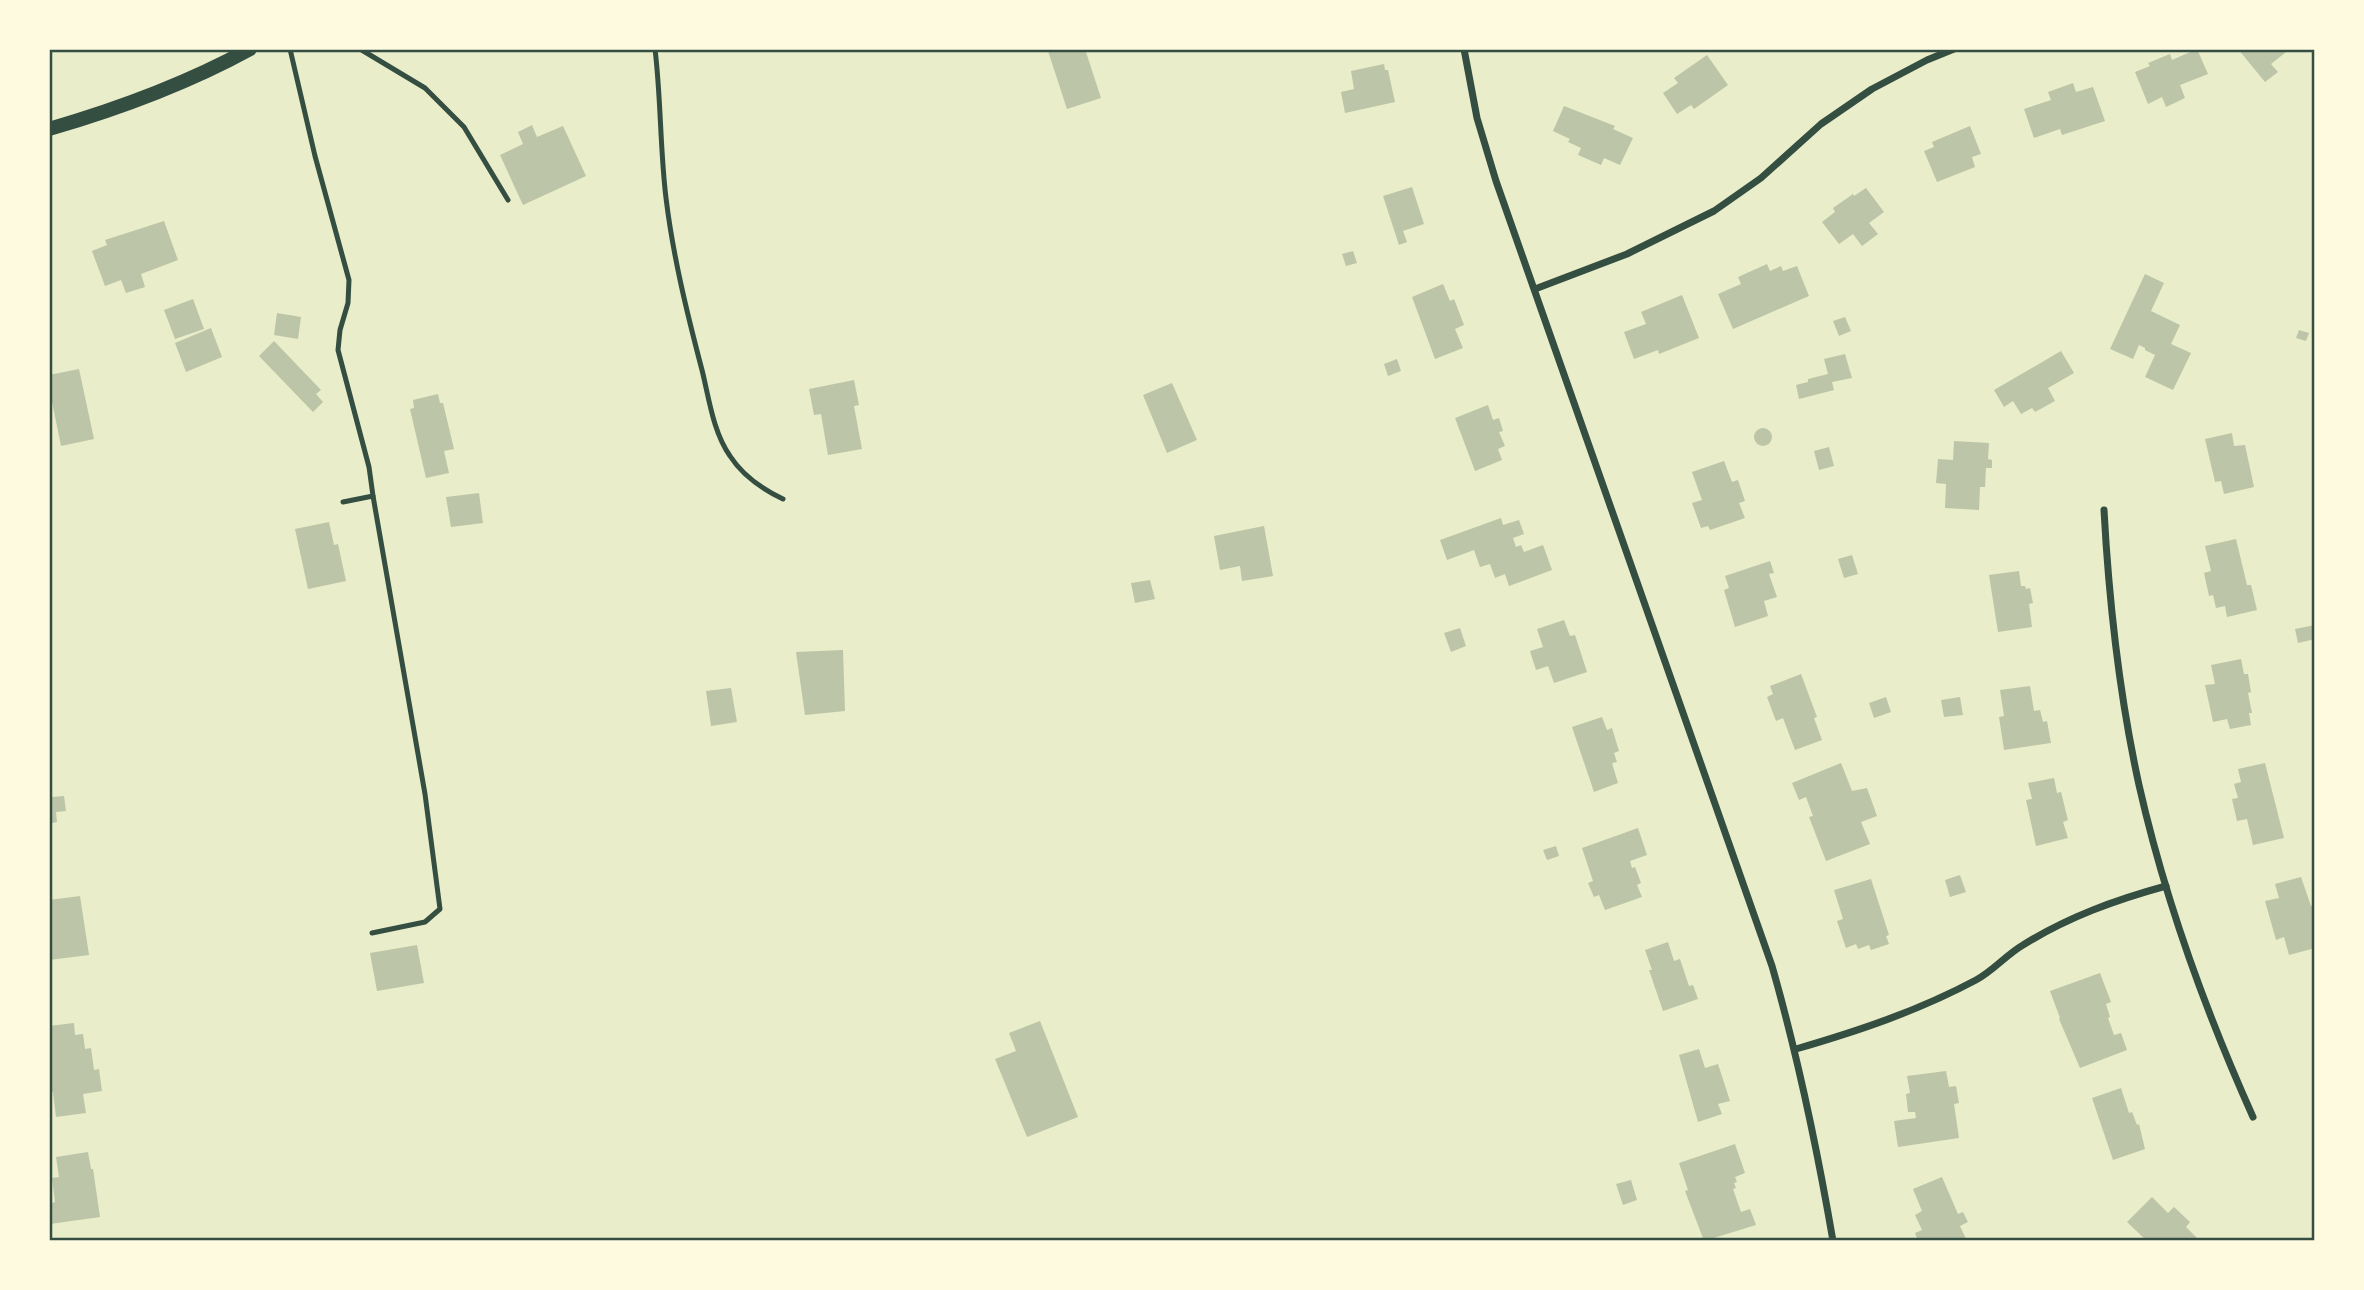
<svg xmlns="http://www.w3.org/2000/svg" width="2364" height="1290" font-family="Ubuntu,sans-serif">
<style>
.building{fill:#bcc5a7}
.lines{fill:none;stroke-linecap:round;stroke-linejoin:round}
.service{stroke:#344e41;stroke-width:5}
.minor{stroke:#344e41;stroke-width:7}
.secondary{stroke:#344e41;stroke-width:14}
.neatline{fill:none;stroke:#344e41;stroke-width:2.5}
</style>
<rect width="100%" height="100%" fill="#e9edc9"/>
<g class="building">
<path d="M1054 49H1085L1101 98 1067 109 1048 51Z"/>
<path d="M2197 49 2208 74 2180 85 2185 98 2166 107 2162 97 2148 104 2135 72 2150 66 2148 63 2170 54 2172 60Z"/>
<path d="M2238 49H2290L2271 64 2278 72 2265 82Z"/>
<path d="M1707 55 1728 85 1694 109 1691 105 1677 114 1663 93 1678 83 1674 78Z"/>
<path d="M1384 64 1385 70H1388L1395 102 1345 113 1341 92 1354 89 1351 71Z"/>
<path d="M2073 83 2076 92 2093 87 2105 121 2062 135 2060 129 2034 138 2024 109 2051 100 2048 92Z"/>
<path d="M1564 106 1615 126 1613 129 1633 138 1620 165 1604 158 1601 165 1578 155 1581 148 1568 142 1570 139 1553 131Z"/>
<path d="M532 125 537 137 563 126 586 176 523 205 500 155 523 144 518 132Z"/>
<path d="M1970 126 1981 154 1972 157 1975 167 1937 182 1924 151 1934 147 1932 142Z"/>
<path d="M1412 187 1424 224 1403 231 1407 242 1399 245 1383 196Z"/>
<path d="M1866 188 1884 212 1869 223 1878 234 1862 246 1853 234 1839 244 1822 222 1835 212 1833 208 1853 194 1854 196Z"/>
<path d="M164 221 178 260 141 274 145 287 126 293 121 280 105 286 92 251 107 245 105 240Z"/>
<path d="M1353 251 1357 263 1346 266 1342 254Z"/>
<path d="M1767 264 1770 271 1781 266 1783 271 1797 266 1809 296 1733 329 1718 294 1741 284 1738 277Z"/>
<path d="M2145 274 2164 283 2151 311 2180 325 2171 344 2191 353 2173 390 2145 377 2155 355 2145 350V348L2139 345 2133 359 2110 349Z"/>
<path d="M1443 284 1450 301 1454 299 1464 325 1455 329 1463 348 1435 359 1412 297Z"/>
<path d="M1682 295 1699 338 1659 354 1658 350 1634 359 1624 332 1646 324 1641 312Z"/>
<path d="M193 299 204 329 175 339 164 310Z"/>
<path d="M277 313 301 317 298 339 274 335Z"/>
<path d="M1845 317 1851 331 1839 336 1833 321Z"/>
<path d="M211 328 222 357 186 372 175 343Z"/>
<path d="M2299 330 2309 333 2306 341 2296 338Z"/>
<path d="M274 341 321 390 316 394 323 402 313 412 259 356Z"/>
<path d="M2061 351 2074 373 2048 388 2055 401 2035 412 2032 408 2021 414 2013 401 2004 407 1994 390Z"/>
<path d="M1845 354 1852 378 1832 382 1834 390 1799 399 1796 385 1808 382V379L1828 374 1824 359Z"/>
<path d="M1397 359 1401 371 1388 376 1384 364Z"/>
<path d="M79 369 94 439 61 446 49 387V375Z"/>
<path d="M854 380 859 405 854 406 862 449 828 455 821 414 814 415 809 389Z"/>
<path d="M1172 383 1197 440 1167 453 1143 395Z"/>
<path d="M438 394 440 403H443L454 449 444 451 449 473 426 478 410 409 414 408 413 400Z"/>
<path d="M1488 405 1493 420 1499 418 1503 431 1499 432 1505 446 1498 449 1502 460 1475 471 1455 418Z"/>
<circle cx="1763" cy="437" r="9"/>
<path d="M2232 433 2234 446 2245 445 2254 487 2224 494 2221 481 2215 482 2205 439Z"/>
<path d="M1954 441 1989 443 1988 459 1992 460V468H1986L1985 487H1980L1979 510 1945 508 1946 484 1936 483 1938 459 1953 460Z"/>
<path d="M1829 447 1834 466 1819 470 1814 451Z"/>
<path d="M1724 461 1732 482 1738 480 1745 501 1739 503 1745 518 1710 530 1708 526 1701 528 1692 503 1702 500 1692 472Z"/>
<path d="M479 493 483 523 451 527 446 497Z"/>
<path d="M1501 518 1503 525 1519 520 1524 534 1513 538 1516 547 1521 545 1524 552 1543 545 1552 570 1509 586 1505 574 1495 578 1490 564 1480 567 1474 550 1447 560 1440 540Z"/>
<path d="M329 522 334 545 338 544 346 581 308 589 295 529Z"/>
<path d="M1264 526 1273 576 1242 581 1240 566 1220 570 1214 536Z"/>
<path d="M2236 539 2247 585H2251L2257 610 2227 617 2225 606 2216 608 2213 595 2209 596 2204 573 2211 571 2205 546Z"/>
<path d="M1852 555 1858 574 1844 578 1838 559Z"/>
<path d="M1770 561 1774 573 1769 574 1777 597 1764 601 1768 616 1735 627 1724 590 1729 588 1725 576Z"/>
<path d="M2019 571 2021 586H2025L2026 589 2030 588 2033 603 2029 604 2032 627 1998 632 1989 575Z"/>
<path d="M1150 580 1155 599 1135 603 1131 583Z"/>
<path d="M1564 620 1570 636 1575 635 1587 672 1554 683 1548 666 1536 670 1530 651 1543 647 1537 629Z"/>
<path d="M2315 625V639L2298 643 2295 629Z"/>
<path d="M1460 628 1466 646 1451 652 1444 633Z"/>
<path d="M843 650 845 711 805 715 796 652Z"/>
<path d="M2241 659 2244 674H2248L2251 692 2248 693 2252 713H2249L2251 725 2230 729 2227 719 2213 722 2205 685 2215 684 2211 665Z"/>
<path d="M1801 674 1817 717 1814 718 1822 740 1795 750 1783 718 1776 721 1767 697 1773 694 1770 686Z"/>
<path d="M2030 686 2034 711 2040 710 2043 722 2047 721 2051 743 2004 750 1999 717 2004 716 2000 690Z"/>
<path d="M731 688 737 722 711 726 706 691Z"/>
<path d="M1886 697 1891 712 1874 718 1869 703Z"/>
<path d="M1960 697 1963 715 1944 717 1941 700Z"/>
<path d="M1602 717 1607 730 1612 728 1619 751 1614 753 1617 762 1612 763 1618 783 1594 792 1572 727Z"/>
<path d="M1841 763 1852 791 1867 788 1877 816 1861 822 1870 844 1826 861 1809 817 1813 816 1806 797 1799 800 1792 783Z"/>
<path d="M2265 763 2284 838 2253 845 2247 819 2237 821 2232 799 2238 798 2234 784 2241 782 2238 769Z"/>
<path d="M2054 778 2057 793 2061 792 2068 820 2063 822 2068 838 2036 846 2026 800 2032 799 2028 783Z"/>
<path d="M49 788 52 797 64 796 66 811 56 812 57 822 49 824Z"/>
<path d="M1638 828 1647 855 1630 861 1632 868 1635 867 1641 883 1637 885 1642 897 1605 910 1599 895 1594 897 1588 883 1593 881 1582 848Z"/>
<path d="M1556 846 1559 856 1547 860 1543 850Z"/>
<path d="M1960 875 1966 892 1950 897 1945 880Z"/>
<path d="M2301 877 2311 906 2315 905V948L2289 955 2284 937 2276 940 2265 901 2279 898 2275 884Z"/>
<path d="M1871 879 1889 935 1886 936 1889 944 1871 950 1869 945 1858 949 1856 944 1846 948 1837 921 1843 919 1834 890Z"/>
<path d="M80 896 89 955 49 960V900Z"/>
<path d="M1668 942 1674 961 1680 959 1689 986 1693 985 1698 999 1663 1011 1649 970H1652L1645 950Z"/>
<path d="M417 945 424 983 377 991 370 953Z"/>
<path d="M2100 973 2111 1002 2106 1004 2110 1017 2108 1018 2114 1035 2121 1033 2127 1050 2080 1068 2059 1019 2060 1018 2050 991Z"/>
<path d="M1040 1021 1078 1117 1027 1137 995 1059 1016 1051 1009 1033Z"/>
<path d="M74 1023 75 1035 83 1034 85 1049 91 1048 94 1070 99 1069 102 1091 83 1094 86 1113 56 1117 53 1092H49V1026Z"/>
<path d="M1699 1049 1705 1068 1718 1064 1730 1101 1718 1104 1722 1114 1698 1122 1679 1055Z"/>
<path d="M1946 1071 1949 1087 1956 1086 1959 1103 1954 1104 1959 1138 1898 1147 1894 1121 1916 1118 1915 1112H1908L1906 1094 1910 1093 1907 1076Z"/>
<path d="M2121 1088 2129 1113 2132 1112 2137 1125 2139 1124 2145 1149 2113 1160 2092 1098Z"/>
<path d="M1735 1144 1745 1173 1735 1177 1737 1182 1734 1183 1736 1188 1733 1189 1741 1212 1750 1209 1756 1225 1704 1241 1685 1191 1688 1190 1679 1163Z"/>
<path d="M88 1152 91 1169H93L100 1217 50 1224 49 1204 55 1202 52 1178 59 1177 56 1157Z"/>
<path d="M1942 1177 1958 1214 1963 1212 1968 1222 1960 1226 1967 1241H1918L1915 1233 1922 1230 1915 1215 1922 1211 1913 1189Z"/>
<path d="M1631 1180 1637 1200 1623 1205 1616 1184Z"/>
<path d="M2152 1197 2168 1213 2174 1207 2190 1222 2186 1227 2200 1241H2147L2127 1222Z"/>
</g>
<g class="lines">
<g class="service">
<path d="M290 49 315 156 349 280 348 303 340 330 338 350 369 467 373 496 343 502"/>
<path d="M360 49 425 88 464 127 508 200"/>
<path d="M655 49C661 98 660 149 666 198 673 256 687 313 702 370 709 398 713 432 730 456 743 476 762 489 783 499"/>
<path d="M372 933 425 922 440 909 425 794 373 496"/>
</g>
<g class="minor">
<path d="M1464 49 1477 118 1496 181 1772 966C1798 1057 1817 1148 1833 1241"/>
<path d="M1535 289 1627 254 1714 211 1761 178 1821 124 1872 89 1927 60 1954 49"/>
<path d="M2104 510C2109 602 2119 694 2139 785 2165 900 2205 1010 2253 1117"/>
<path d="M1796 1049C1858 1031 1918 1011 1976 980 1993 971 2006 955 2023 945 2068 917 2115 900 2166 886"/>
</g>
<path class="secondary" d="M49 129C118 109 186 84 250 49"/>
</g>
<rect width="2364" height="1290" fill="none" stroke="#fefae0" stroke-width="102"/>
<rect x="51" y="51" width="2262" height="1188" class="neatline"/>
</svg>
